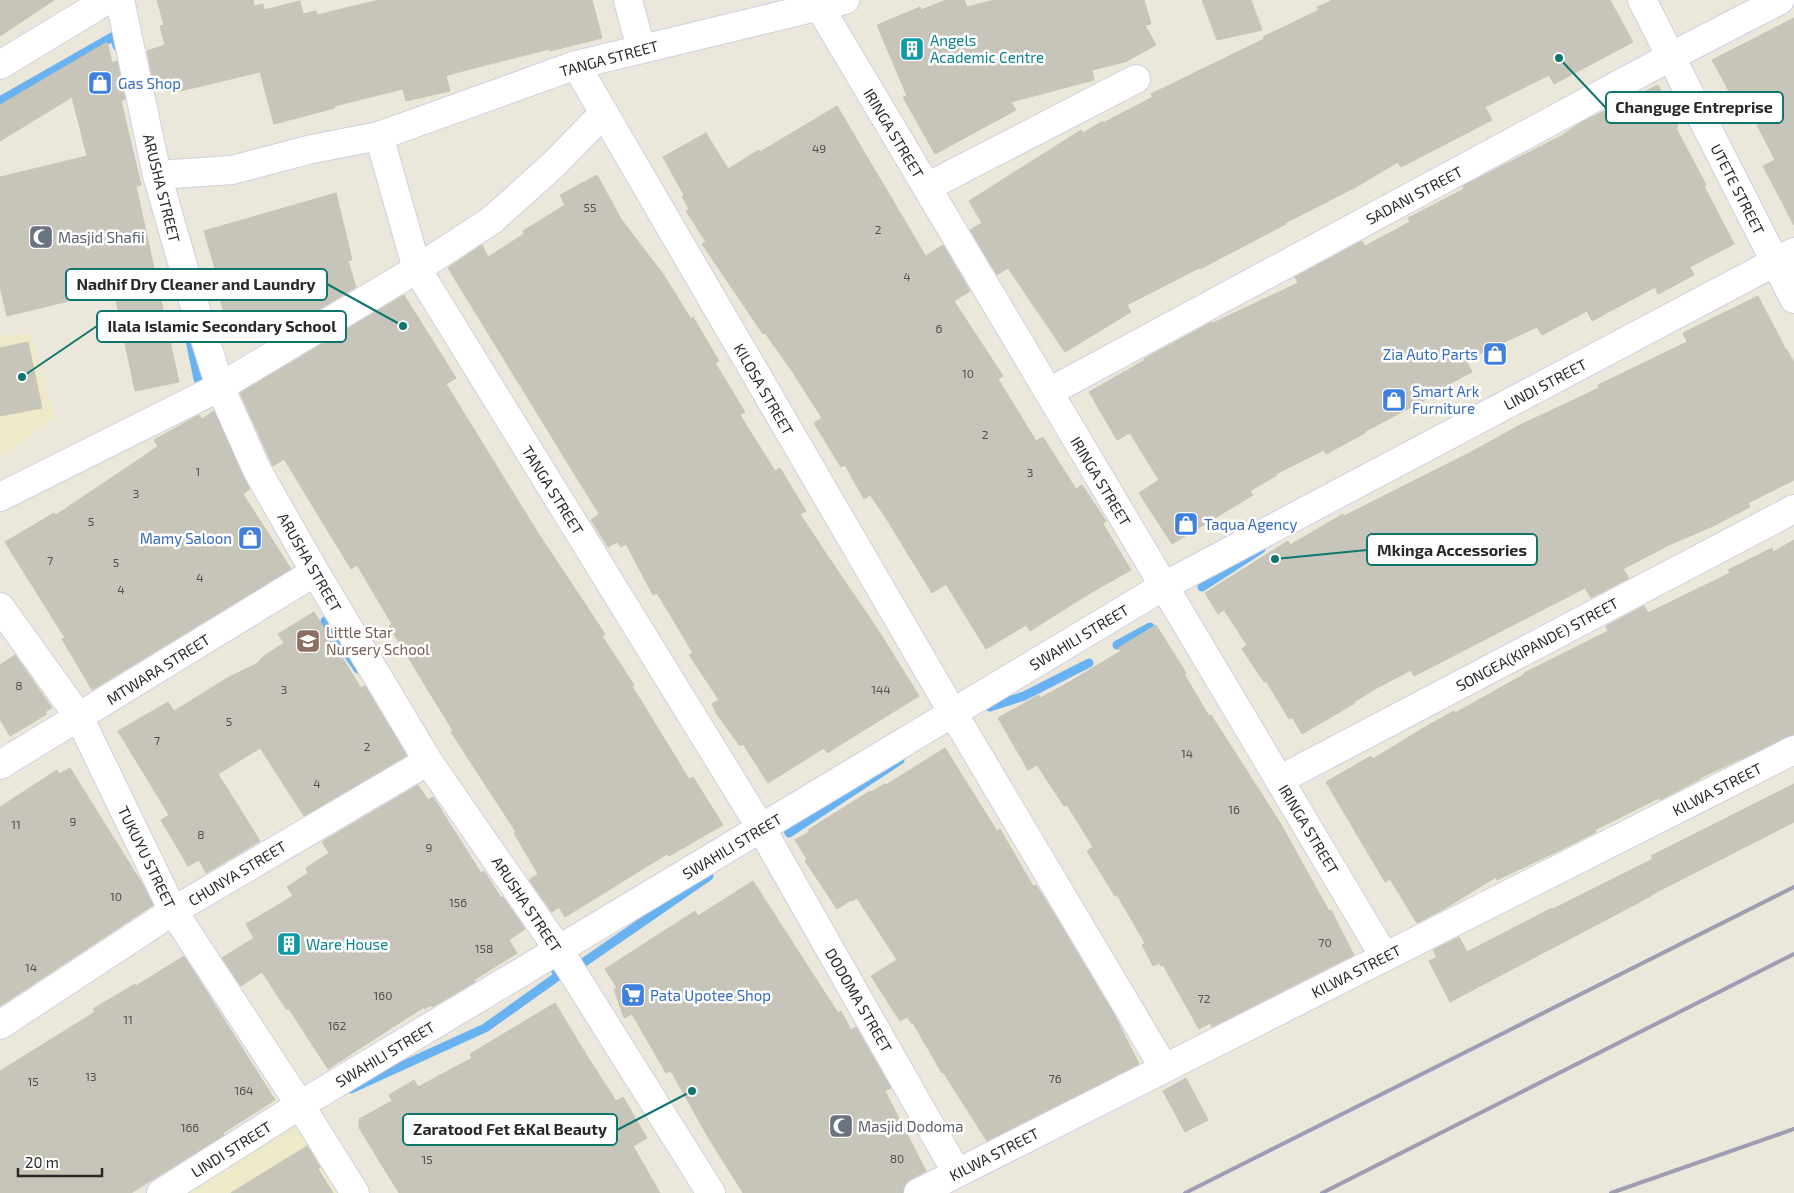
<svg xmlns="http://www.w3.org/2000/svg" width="1794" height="1193" font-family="'Exo 2',sans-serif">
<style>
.education{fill:#eee9c8}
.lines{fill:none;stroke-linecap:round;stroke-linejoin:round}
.stream{stroke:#69b2f1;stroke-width:9}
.building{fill:#c7c5b9;stroke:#c7c4b4}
.minor-casing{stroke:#cfcfe2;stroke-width:30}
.minor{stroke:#fff;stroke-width:28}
.rail{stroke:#9e9db4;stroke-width:4}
.labels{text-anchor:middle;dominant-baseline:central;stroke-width:5;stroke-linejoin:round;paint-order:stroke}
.number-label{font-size:12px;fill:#50504d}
.culture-label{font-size:15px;fill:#0d838f;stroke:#fff;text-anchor:start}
.street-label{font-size:15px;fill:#292929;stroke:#fff}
.shop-label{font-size:15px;fill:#366cbe;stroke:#fff;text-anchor:start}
.worship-label{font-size:15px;fill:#5b616d;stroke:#fff;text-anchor:start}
.education-label{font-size:15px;fill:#785e54;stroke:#fff;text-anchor:start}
.leader{fill:none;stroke:#0f766e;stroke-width:2}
.callout-dot{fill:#0f766e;stroke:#fff;stroke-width:2}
.callout{fill:#fff;stroke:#0f766e;stroke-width:2}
.callout-label{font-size:16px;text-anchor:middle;font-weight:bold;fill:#292929}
</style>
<rect width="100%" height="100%" fill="#ebe7da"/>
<g class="education">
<path d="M31 333 55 418 0 458V336Z"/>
<path d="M307 1116 347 1193H183Z"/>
</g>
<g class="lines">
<g class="stream">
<path d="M0 101 114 36 117 46"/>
<path d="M186 320 198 379"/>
<path d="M1202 587 1261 549"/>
<path d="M325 621 358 669"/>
<path d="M1117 645 1150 627"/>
<path d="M990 707 1024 696 1089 663"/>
<path d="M786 823 789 833 900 760"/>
<path d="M580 965 709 876"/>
<path d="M351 1089 485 1028 558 976 555 969"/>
</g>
</g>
<g class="building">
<path d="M0 0H54L0 36Z"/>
<path d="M157 0H253L254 6 263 4 264 10 300 1 303 14 316 11 317 15 379 0H592L602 38 550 51 549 49 455 73 446 76 450 91 406 101 403 89 334 106 335 108 274 124 260 72 176 92 174 82 155 89 147 51 165 45 160 26 164 25Z"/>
<path d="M946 0H964L967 7 994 0H1144L1151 24 1145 25 1156 45 1125 62 1092 70 1094 80 1011 102 1016 110 935 154 903 97 907 96 877 25 920 7 921 10Z"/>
<path d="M1202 0H1251L1262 30 1217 40Z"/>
<path d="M1333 0H1610L1633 42 1554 84 1549 75 1485 107 1492 120 1401 167 1398 162 1356 187 1285 223 1286 224 1200 269 1199 268 1127 305 1131 312 1065 352 1008 268 997 275 970 230 982 223 969 201 1081 130 1083 133 1103 121V123L1153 97 1151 94 1264 39 1263 37 1319 10 1317 7Z"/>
<path d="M1794 18V225L1763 166 1775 160 1748 107 1740 111 1712 60Z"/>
<path d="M107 42 112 63 117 61 125 99 121 101 141 185 136 186 179 382 135 391 114 290 7 316 0 287V177L87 156 72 97 0 141V105Z"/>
<path d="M1658 85 1678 126 1676 128 1706 185 1704 186 1734 244 1690 267 1694 275 1658 294 1655 287 1592 321 1587 311 1542 335 1537 327 1466 360 1472 372 1434 392 1436 394 1364 432 1365 433 1326 454 1324 450 1276 474 1277 475 1250 491 1253 495 1172 544 1139 493 1159 480 1130 433 1117 440 1089 392 1145 360 1144 359 1212 322 1213 323 1298 283 1295 277 1362 241 1365 246 1410 222 1408 218 1464 189 1463 186 1502 166 1561 136 1582 122Z"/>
<path d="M837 106 928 260 927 255 943 245 970 291 954 301 1003 376 998 379 1036 441 1043 437 1076 489 1082 485 1106 521 1103 524 1131 570 1087 595 1030 631 1026 625 986 649 946 584 932 593 884 515 870 495 864 499 845 465 841 467 814 423 822 418 792 371 765 333 763 334 702 244 706 242 686 211 689 209 682 196 684 195 663 157 706 133 728 169 759 150 760 152Z"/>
<path d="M597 175 621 219 663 274 691 319 693 317 719 361 715 363 745 412 740 415 775 471 780 468 806 511 800 514 825 552 880 633 919 696 827 753 824 748 768 783 743 744 740 746 716 713 712 704 719 700 689 655 693 653 657 593 653 595 626 544 621 547 617 542 608 547 591 520 599 514 448 268 482 245 488 257 524 234 523 231 565 205 560 195Z"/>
<path d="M336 193 352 260 348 261 356 287 288 328 240 342 236 332 234 333 228 314 225 315 215 284 219 282 204 231Z"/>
<path d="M404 295 456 378 446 384 538 533 605 634 602 636 634 685 632 686 689 779 693 777 723 825 669 856 667 854 565 917 559 907 552 912 529 880 538 874 514 833 516 832 451 732 453 731 389 626 392 624 357 565 351 569 284 459 273 466 240 393Z"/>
<path d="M1758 296 1786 350H1787L1794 362V480L1748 503 1750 507 1711 527 1669 545 1623 569 1629 578 1591 598 1585 588 1414 676 1411 670 1375 689 1354 702 1355 703 1302 734 1292 717 1289 719 1266 681 1264 682 1242 649 1247 645 1224 610 1218 614 1205 593 1288 541 1290 545 1343 514 1344 516 1473 451 1520 425 1599 388 1598 385 1687 342 1683 333Z"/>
<path d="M28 342 42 408 0 416V348Z"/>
<path d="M214 411 250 489 243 494 291 569 92 690 62 639 65 638 5 542 54 513 56 515 147 454 158 446 154 440 199 415 202 419Z"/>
<path d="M1794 540V734L1700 778V779L1660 800 1659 798 1595 830 1596 832 1558 851 1497 880 1496 877 1444 909 1417 923 1390 879 1385 882 1326 782 1371 756 1373 759 1425 727 1454 711 1455 713 1525 674 1524 673 1608 631 1606 626 1644 606 1648 613 1730 573 1728 570 1772 548 1773 552Z"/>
<path d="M314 612 361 688 365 686 407 756 304 816 260 748 218 774 260 841 206 873 199 860 188 866 161 820 169 815 118 731 168 702 174 711 229 677 256 664 264 656 284 643 278 634Z"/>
<path d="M1156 625 1186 673 1184 674 1209 716 1211 715 1279 821 1329 911 1331 910 1354 955 1212 1027 1210 1023 1199 1029 1163 965 1161 966 1159 963 1153 966 1142 945 1145 943 1117 895 1115 896 1087 851 1093 847 1067 805 1064 806 1037 765 1028 770 998 718 1039 695 1040 698 1066 684 1121 651 1118 648Z"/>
<path d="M15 655 52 708 45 712 47 714 10 736 0 719V665Z"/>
<path d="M945 748 997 831 1000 829 1033 886 1036 885 1053 912 1115 1016 1139 1064 987 1141 943 1072 942 1073 913 1023 912 1024 907 1017 900 1021 871 976 897 960 857 898 852 901 851 900 837 909 807 864 805 860 807 859 795 840 809 832 808 830 870 791 871 792 885 784 886 785Z"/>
<path d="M70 768 143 885 153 905 0 1006V807L57 770 59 774Z"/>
<path d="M1794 784V822L1651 895V896L1450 1002 1429 961 1437 957 1433 950 1459 937 1467 952 1552 908 1553 909 1653 859 1651 856Z"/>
<path d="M418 785 428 800 433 797 481 873 484 871 501 898 503 897 525 929 509 940 517 953 474 980 475 982 432 1007 431 1005 425 1009 424 1007 328 1069 289 1009 287 1010 262 972 241 986 222 958 254 938 246 924 293 896 287 887 308 873 306 868 329 853 322 842Z"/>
<path d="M753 881 838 1013 841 1011 851 1030 856 1027 891 1088 885 1091 926 1171 911 1179 905 1184 903 1193H743L708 1137 671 1071 666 1073 632 1014 624 1018 614 989 617 988 605 969 695 911 698 916Z"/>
<path d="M184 956 275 1100 223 1133 224 1135 131 1193H0V1071L95 1012 93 1009 135 984 136 986Z"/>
<path d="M555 1003 587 1056 616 1101 623 1097 647 1138 633 1146 660 1193H399L359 1128V1119L392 1101 389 1095 414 1080 418 1087 472 1058 470 1054Z"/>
<path d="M1186 1078 1208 1120 1185 1132 1163 1091Z"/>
<path d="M307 1146 320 1167 318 1169 333 1193H231Z"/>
</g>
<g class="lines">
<defs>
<g id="minor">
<path d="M120 0 157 175 192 297 220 387 257 470 315 572 428 761 558 949 711 1193"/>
<path d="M628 0 641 49"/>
<path d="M1642 0 1794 299"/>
<path d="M819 6 1384 956"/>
<path d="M0 65 107 0"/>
<path d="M576 65 953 713 1164 1068"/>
<path d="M379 136 417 269 761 828 957 1173"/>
<path d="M157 175 232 170 312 149 379 136 576 65 845 0"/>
<path d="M927 187 1136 79"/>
<path d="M1049 392 1670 57 1780 0"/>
<path d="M0 497 220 387 417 269 492 220 553 165 604 113"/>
<path d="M0 607 79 717 173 911 300 1105 355 1193"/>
<path d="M0 765 315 572"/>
<path d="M1279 780 1794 509"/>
<path d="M0 1025 173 911 428 761"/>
<path d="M161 1193 300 1105 1164 586 1794 252"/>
<path d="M918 1193 1794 750"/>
</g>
</defs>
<use href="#minor" class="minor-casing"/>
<use href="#minor" class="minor"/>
<g class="rail">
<path d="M1185 1193 1794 887"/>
<path d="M1322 1193 1794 954"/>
<path d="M1611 1193 1794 1129"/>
</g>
</g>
<defs>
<symbol id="building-square" viewBox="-11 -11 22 22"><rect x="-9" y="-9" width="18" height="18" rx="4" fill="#0f9aa8" stroke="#fff"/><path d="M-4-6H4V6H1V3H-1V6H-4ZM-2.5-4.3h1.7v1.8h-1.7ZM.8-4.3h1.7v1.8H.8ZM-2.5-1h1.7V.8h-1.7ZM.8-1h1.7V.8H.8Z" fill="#fff"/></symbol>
<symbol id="shop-square" viewBox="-11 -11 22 22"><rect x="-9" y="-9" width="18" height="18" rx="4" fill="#3f7fe0" stroke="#fff"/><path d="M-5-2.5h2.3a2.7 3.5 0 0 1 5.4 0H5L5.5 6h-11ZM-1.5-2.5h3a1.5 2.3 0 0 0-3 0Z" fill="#fff"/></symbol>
<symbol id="mosque-square" viewBox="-11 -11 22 22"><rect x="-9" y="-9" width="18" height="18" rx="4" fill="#6b7280" stroke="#fff"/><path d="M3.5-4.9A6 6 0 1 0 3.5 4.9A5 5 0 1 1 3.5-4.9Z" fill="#fff"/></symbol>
<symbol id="school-square" viewBox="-11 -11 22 22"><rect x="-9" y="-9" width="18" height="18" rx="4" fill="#8d6e63" stroke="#fff"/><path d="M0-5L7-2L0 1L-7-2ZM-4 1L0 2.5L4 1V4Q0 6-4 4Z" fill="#fff"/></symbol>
<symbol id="supermarket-square" viewBox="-11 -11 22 22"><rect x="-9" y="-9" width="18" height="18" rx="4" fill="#3f7fe0" stroke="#fff"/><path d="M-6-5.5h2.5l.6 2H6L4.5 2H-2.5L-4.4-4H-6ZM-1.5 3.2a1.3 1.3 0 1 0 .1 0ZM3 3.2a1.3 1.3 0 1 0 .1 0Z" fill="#fff"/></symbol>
</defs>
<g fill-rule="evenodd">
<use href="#building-square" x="898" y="35" width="28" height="28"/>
<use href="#shop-square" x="86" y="69" width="28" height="28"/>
<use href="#mosque-square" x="27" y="223" width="28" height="28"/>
<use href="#shop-square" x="1481" y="340" width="28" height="28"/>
<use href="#shop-square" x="1380" y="386" width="28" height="28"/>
<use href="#shop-square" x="1172" y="510" width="28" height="28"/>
<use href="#shop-square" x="236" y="524" width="28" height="28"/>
<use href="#school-square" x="294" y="627" width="28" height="28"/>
<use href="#building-square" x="275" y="930" width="28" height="28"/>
<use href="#supermarket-square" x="619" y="981" width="28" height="28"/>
<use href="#mosque-square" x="827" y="1112" width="28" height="28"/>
</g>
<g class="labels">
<g class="number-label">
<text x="819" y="148">49</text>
<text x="590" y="207">55</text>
<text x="878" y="229">2</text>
<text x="907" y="276">4</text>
<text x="939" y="328">6</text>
<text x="968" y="373">10</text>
<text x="985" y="434">2</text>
<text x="198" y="471">1</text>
<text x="1030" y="472">3</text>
<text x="136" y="493">3</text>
<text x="91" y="521">5</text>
<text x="50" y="560">7</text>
<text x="116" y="562">5</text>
<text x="200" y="577">4</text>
<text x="121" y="589">4</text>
<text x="19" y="685">8</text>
<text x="284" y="689">3</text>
<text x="881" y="689">144</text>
<text x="229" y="721">5</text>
<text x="157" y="740">7</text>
<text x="367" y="746">2</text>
<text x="1187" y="753">14</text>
<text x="317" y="783">4</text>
<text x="1234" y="809">16</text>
<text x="73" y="821">9</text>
<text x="16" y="824">11</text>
<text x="201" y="834">8</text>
<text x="429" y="847">9</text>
<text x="116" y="896">10</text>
<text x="458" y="902">156</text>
<text x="1325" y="942">70</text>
<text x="484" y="948">158</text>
<text x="31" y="967">14</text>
<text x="383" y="995">160</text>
<text x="1204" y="998">72</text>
<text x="128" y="1019">11</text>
<text x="337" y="1025">162</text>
<text x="91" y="1076">13</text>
<text x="1055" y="1078">76</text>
<text x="33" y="1081">15</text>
<text x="244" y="1090">164</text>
<text x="190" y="1127">166</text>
<text x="897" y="1158">80</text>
<text x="427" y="1159">15</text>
</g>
<g class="culture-label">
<text x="930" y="40">Angels<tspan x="930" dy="17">Academic Centre</tspan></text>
<text x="306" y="944">Ware House</text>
</g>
<g class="street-label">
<text transform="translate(609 58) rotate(-15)">TANGA STREET</text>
<text transform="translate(894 133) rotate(59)">IRINGA STREET</text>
<text transform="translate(162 188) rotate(76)">ARUSHA STREET</text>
<text transform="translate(1738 189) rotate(63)">UTETE STREET</text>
<text transform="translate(1414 195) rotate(-28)">SADANI STREET</text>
<text transform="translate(1545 384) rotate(-28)">LINDI STREET</text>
<text transform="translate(764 389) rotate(60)">KILOSA STREET</text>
<text transform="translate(1101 481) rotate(59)">IRINGA STREET</text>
<text transform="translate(553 490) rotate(58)">TANGA STREET</text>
<text transform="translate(310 562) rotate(60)">ARUSHA STREET</text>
<text transform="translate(1079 637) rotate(-31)">SWAHILI STREET</text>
<text transform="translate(1537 644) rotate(-28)">SONGEA(KIPANDE) STREET</text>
<text transform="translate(158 669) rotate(-32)">MTWARA STREET</text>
<text transform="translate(1717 789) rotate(-27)">KILWA STREET</text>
<text transform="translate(1309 829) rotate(59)">IRINGA STREET</text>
<text transform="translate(732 846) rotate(-31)">SWAHILI STREET</text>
<text transform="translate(147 857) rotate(64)">TUKUYU STREET</text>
<text transform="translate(237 873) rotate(-31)">CHUNYA STREET</text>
<text transform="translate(527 904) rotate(56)">ARUSHA STREET</text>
<text transform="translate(1356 971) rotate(-27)">KILWA STREET</text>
<text transform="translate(859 1000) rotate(60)">DODOMA STREET</text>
<text transform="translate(385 1054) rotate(-31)">SWAHILI STREET</text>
<text transform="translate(231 1149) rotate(-32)">LINDI STREET</text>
<text transform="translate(994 1154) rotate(-27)">KILWA STREET</text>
</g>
<g class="shop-label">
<text x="118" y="83">Gas Shop</text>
<text x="1478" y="354" text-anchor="end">Zia Auto Parts</text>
<text x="1412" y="391">Smart Ark<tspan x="1412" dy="17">Furniture</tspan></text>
<text x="1204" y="524">Taqua Agency</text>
<text x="232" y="538" text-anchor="end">Mamy Saloon</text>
<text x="650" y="995">Pata Upotee Shop</text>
</g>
<g class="worship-label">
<text x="58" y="237">Masjid Shafii</text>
<text x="858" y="1126">Masjid Dodoma</text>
</g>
<g class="education-label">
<text x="326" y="632">Little Star<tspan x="326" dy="17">Nursery School</tspan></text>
</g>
</g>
<path class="leader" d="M1559 58L1606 108M403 326L327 284M22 377L97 326M1275 559L1367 550M692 1091L617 1130"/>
<g class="callout-dot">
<circle cx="1559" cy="58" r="5"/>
<circle cx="403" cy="326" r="5"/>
<circle cx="22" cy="377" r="5"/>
<circle cx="1275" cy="559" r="5"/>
<circle cx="692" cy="1091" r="5"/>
</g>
<g class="callout">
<rect x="1606" y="92" width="177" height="31" rx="5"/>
<rect x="66" y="269" width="261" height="31" rx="5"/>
<rect x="97" y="311" width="249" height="31" rx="5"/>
<rect x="1367" y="534" width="170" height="31" rx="5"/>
<rect x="403" y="1114" width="214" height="31" rx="5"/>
</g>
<g class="callout-label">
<text x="1694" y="113">Changuge Entreprise</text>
<text x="196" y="290">Nadhif Dry Cleaner and Laundry</text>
<text x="222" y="332">Ilala Islamic Secondary School</text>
<text x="1452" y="556">Mkinga Accessories</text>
<text x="510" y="1135">Zaratood Fet &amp;Kal Beauty</text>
</g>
<path d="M18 1168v8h84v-8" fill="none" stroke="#292929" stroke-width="2.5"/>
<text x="25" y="1168" font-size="15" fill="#292929" stroke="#ffffff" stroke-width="4" paint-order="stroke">20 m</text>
</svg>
